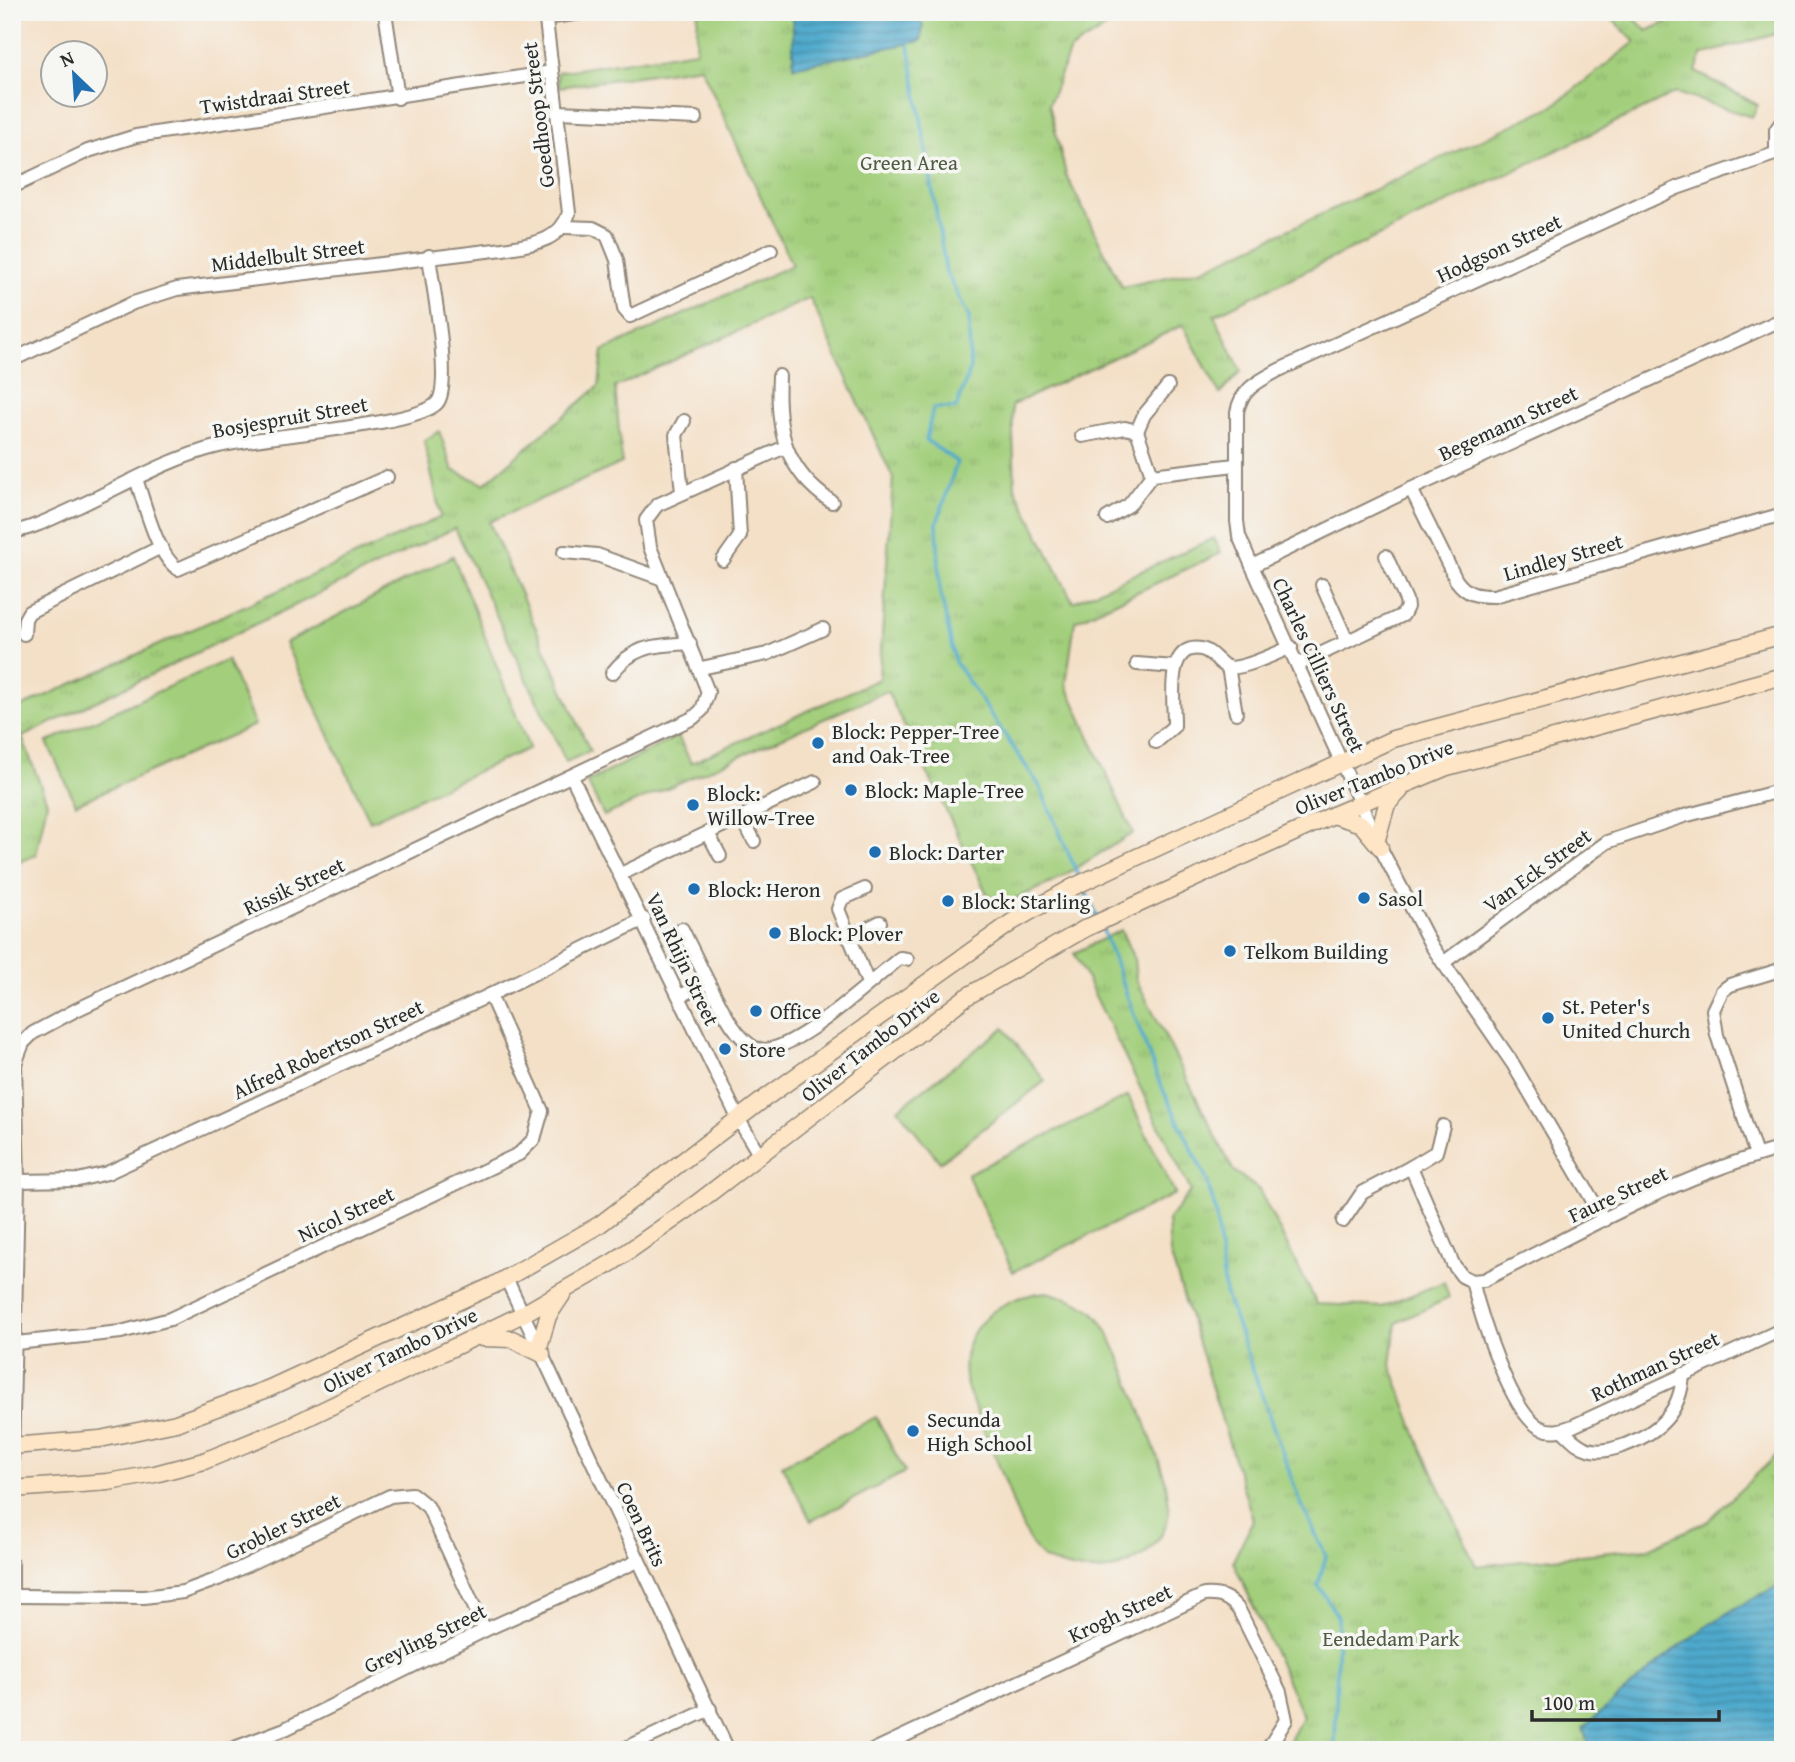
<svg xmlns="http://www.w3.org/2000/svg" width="1795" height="1762" font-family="'Gentium Book Plus',serif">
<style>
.grass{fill:url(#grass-tufts);stroke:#677d54;stroke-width:2}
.pitch{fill:#a3cf7c;stroke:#677d54;stroke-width:2}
.water{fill:url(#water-rules);stroke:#3c6a7c;stroke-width:2}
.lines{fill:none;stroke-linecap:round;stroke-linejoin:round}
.stream{stroke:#4ea9cc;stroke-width:3.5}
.street-casing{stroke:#908679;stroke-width:16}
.secondary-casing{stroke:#908679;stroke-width:19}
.street{stroke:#fff;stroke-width:12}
.secondary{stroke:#fde5c5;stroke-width:16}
.poi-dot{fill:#1f6fb2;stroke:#f6f6f2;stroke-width:2.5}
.labels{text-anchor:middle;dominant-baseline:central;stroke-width:7;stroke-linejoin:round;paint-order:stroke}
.street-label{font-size:21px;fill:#2b2b2b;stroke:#f6f6f2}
.park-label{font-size:21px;fill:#4f5c43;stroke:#f6f6f2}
.poi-label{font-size:21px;fill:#2b2b2b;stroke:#f6f6f2;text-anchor:start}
</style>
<defs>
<pattern id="grass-tufts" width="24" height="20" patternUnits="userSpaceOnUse" patternTransform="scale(1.75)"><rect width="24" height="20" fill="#a3cf7c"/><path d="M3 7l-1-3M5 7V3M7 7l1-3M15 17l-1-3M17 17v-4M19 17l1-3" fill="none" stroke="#8cb26b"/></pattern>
<pattern id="water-rules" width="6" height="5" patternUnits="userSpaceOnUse" patternTransform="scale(1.75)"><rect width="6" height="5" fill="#4ea9cc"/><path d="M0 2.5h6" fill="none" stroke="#418aa6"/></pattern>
</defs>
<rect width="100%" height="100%" fill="#f6f6f2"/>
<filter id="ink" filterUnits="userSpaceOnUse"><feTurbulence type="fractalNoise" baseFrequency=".0143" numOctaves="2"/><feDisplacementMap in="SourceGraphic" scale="14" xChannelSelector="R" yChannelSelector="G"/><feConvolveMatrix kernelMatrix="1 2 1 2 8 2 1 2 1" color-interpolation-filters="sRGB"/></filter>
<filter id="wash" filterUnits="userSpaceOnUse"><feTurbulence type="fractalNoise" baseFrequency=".00686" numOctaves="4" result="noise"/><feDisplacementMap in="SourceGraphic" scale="28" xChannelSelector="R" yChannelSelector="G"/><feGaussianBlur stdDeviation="1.57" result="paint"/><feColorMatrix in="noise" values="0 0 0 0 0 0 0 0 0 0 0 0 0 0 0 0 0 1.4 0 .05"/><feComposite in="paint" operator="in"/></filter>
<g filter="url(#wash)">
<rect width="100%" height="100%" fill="#f4e0c7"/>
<g class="grass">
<path d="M698 12H1131L1070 50 1049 104 1066 175 1122 287 1204 269 1553 106 1635 42 1606 12H1628L1647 31 1689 12H1783V32L1701 55 1696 72 1758 105 1752 117 1676 93 1214 315 1241 371 1220 394 1183 325 1012 405 1015 488 1073 602 1214 538 1221 553 1075 621 1066 684 1133 833 1053 882 994 908 887 691 604 816 587 782 678 736 691 763 879 679 893 478 810 298 615 387 622 463 489 522 590 751 566 762 455 528 22 737 47 802 36 855 12 865V711L441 517 424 441 439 431 453 470 484 484 599 386 603 351 792 265 701 67 559 87 557 72 696 51Z"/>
<path d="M1121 930 1134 959 1136 979 1233 1170 1259 1190 1317 1304 1382 1307 1444 1282 1449 1298 1396 1323 1391 1365 1420 1445 1476 1566 1649 1548 1708 1521 1783 1449V1750H1285L1303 1716 1233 1561 1253 1520 1170 1253 1168 1220 1191 1191 1074 953Z"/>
</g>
<g class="pitch">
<path d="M453 556 529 748 370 821 285 643Z"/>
<path d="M227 660 255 725 76 804 47 742Z"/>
<path d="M1004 1028 1045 1081 940 1162 898 1109Z"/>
<path d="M1128 1096 1175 1194 1013 1272 967 1174Z"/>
<path d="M1046 1292C1064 1297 1082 1301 1095 1314 1116 1335 1154 1446 1165 1479 1167 1493 1171 1507 1167 1521 1156 1559 1112 1577 1077 1569 1067 1567 1050 1564 1042 1557 1021 1537 1012 1497 1001 1471 993 1449 967 1397 965 1377 959 1326 1001 1297 1046 1292Z"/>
<path d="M876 1417 905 1472 811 1521 782 1465Z"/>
</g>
<g class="water">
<path d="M793 12H913L923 25 921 41 793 67Z"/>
<path d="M1783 1585V1750H1590L1583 1728C1641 1677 1710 1613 1783 1585Z"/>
</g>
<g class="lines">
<g class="stream">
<path d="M909 45 946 272 969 317 970 370 956 408H933L926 440 957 462 937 523 940 590 955 662 1039 785 1080 880"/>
<path d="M1083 887 1098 918"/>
<path d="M1101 925 1158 1079 1206 1178 1215 1208 1225 1292 1299 1499 1326 1556 1318 1585 1338 1617 1335 1750"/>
</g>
</g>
</g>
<g filter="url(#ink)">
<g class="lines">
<defs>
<g id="street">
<path d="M385 12 398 98"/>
<path d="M12 14 16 12"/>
<path d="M546 18 588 12"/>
<path d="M558 112 696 118"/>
<path d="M1776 153V130L1783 120"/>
<path d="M12 187 88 151 136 136 552 72"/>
<path d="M564 227 593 228 607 235 617 260 624 309 630 316 771 250"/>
<path d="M12 360 133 303 177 289 503 249C531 244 559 243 569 213L545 12"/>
<path d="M779 376C776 430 785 471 832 502"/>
<path d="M1137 431 1144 415 1168 386"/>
<path d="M1082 436 1125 428 1137 431 1152 475"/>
<path d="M136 479C145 504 157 556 178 569L387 477"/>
<path d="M1411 489 1456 580C1467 595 1476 596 1494 596L1783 514"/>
<path d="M682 492 676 435 684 421"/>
<path d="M1107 518 1129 505 1152 475 1235 465"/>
<path d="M12 532C35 528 56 516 77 507 123 486 169 458 219 446 258 436 417 426 437 403 453 385 432 284 429 256"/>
<path d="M564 552 597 555 663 579"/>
<path d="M723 560 740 536 736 468"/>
<path d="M1252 566 1411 489 1783 319"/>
<path d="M1322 585 1347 641"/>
<path d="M24 634 25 619 29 612 161 547"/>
<path d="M1137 664 1175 667"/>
<path d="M1299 664 1403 615 1407 607 1406 600 1386 556"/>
<path d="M1228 667 1236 713"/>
<path d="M701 668 767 654 823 629"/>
<path d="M612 673C635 644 655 646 690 643"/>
<path d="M1156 742 1174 726C1175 706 1163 643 1201 649 1213 651 1218 664 1228 667 1240 671 1279 652 1291 647"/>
<path d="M572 777 739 1120 760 1156"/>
<path d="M742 817 754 841"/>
<path d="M708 833 720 856"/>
<path d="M621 874 815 782"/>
<path d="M865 889 842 899 838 909 868 983"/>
<path d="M682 929 708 982"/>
<path d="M848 938 880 922"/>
<path d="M1443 963 1607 842 1684 816 1783 790"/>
<path d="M680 996 708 982C720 1003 733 1036 755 1048 785 1063 875 977 900 958L907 959"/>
<path d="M1443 1126 1436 1152 1411 1167 1453 1264 1462 1276 1472 1281"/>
<path d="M1756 1155 1717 1035 1713 1010 1722 991 1730 985 1783 969"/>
<path d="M18 1181 78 1180 107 1173 490 995 644 919"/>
<path d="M1604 1220 1513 1064 1431 945 1381 849 1252 566 1239 536 1237 521V412C1241 389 1259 381 1279 370L1677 188 1783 151"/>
<path d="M1343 1221 1362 1193 1411 1167"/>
<path d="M506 1278 728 1750"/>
<path d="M1472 1281C1480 1313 1511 1415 1541 1428 1552 1433 1562 1430 1573 1426L1783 1329"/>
<path d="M1472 1281 1484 1280C1580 1232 1678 1175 1783 1148"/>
<path d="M16 1343 121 1332 170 1319 519 1154 534 1139 542 1111 490 995"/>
<path d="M1562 1430C1570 1437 1577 1446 1588 1449 1601 1453 1613 1449 1625 1445 1659 1432 1681 1412 1683 1374"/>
<path d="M12 1462 18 1181 15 1064 23 1043 33 1033 76 1010 693 718 702 710 708 692 650 547 646 520 657 505 785 447"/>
<path d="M12 1565V1612"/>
<path d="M14 1596 144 1597 183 1592 218 1579 390 1496 412 1494 428 1507 485 1630"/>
<path d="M229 1750 285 1729 485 1630 638 1561"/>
<path d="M622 1750 710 1709"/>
<path d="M874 1750 1204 1595C1220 1594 1229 1597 1239 1610L1280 1692 1286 1720 1267 1750"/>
</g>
<g id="secondary">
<path d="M1333 815 1361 824 1380 847"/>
<path d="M1377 839 1387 804 1400 791"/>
<path d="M482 1338 512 1339 542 1354"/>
<path d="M539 1347 548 1316 562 1295"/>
<path d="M12 1446 100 1439 176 1423 270 1388 494 1285 599 1225 764 1099 1012 922 1073 887 1137 857 1393 739 1783 635"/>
<path d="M12 1489 108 1482 155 1474 204 1461 290 1426 523 1314 613 1262 697 1203 966 997 1086 928 1333 815 1447 767 1783 676"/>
</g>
</defs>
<use href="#street" class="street-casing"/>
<use href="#secondary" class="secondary-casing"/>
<use href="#street" class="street"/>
<use href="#secondary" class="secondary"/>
</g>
</g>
<g class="poi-dot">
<circle cx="818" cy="743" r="7"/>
<circle cx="851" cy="790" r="7"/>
<circle cx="693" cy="805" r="7"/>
<circle cx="875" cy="852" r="7"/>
<circle cx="694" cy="889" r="7"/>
<circle cx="1364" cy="898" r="7"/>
<circle cx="948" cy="901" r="7"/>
<circle cx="775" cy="933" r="7"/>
<circle cx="1230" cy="951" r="7"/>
<circle cx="756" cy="1011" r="7"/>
<circle cx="1548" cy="1018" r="7"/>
<circle cx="725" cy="1049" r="7"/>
<circle cx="913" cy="1431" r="7"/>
</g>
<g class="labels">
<g class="street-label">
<text transform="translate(275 96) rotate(-8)">Twistdraai Street</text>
<text transform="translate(538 115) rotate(-97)">Goedhoop Street</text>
<text transform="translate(1499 248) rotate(-25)">Hodgson Street</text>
<text transform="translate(288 255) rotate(-7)">Middelbult Street</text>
<text transform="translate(290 417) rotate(-10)">Bosjespruit Street</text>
<text transform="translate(1508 423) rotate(-25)">Begemann Street</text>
<text transform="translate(1563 557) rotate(-16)">Lindley Street</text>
<text transform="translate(1319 665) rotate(65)">Charles Cilliers Street</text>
<text transform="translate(1374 777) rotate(-22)">Oliver Tambo Drive</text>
<text transform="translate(1537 870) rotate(-36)">Van Eck Street</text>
<text transform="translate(294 886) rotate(-25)">Rissik Street</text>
<text transform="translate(683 959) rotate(65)">Van Rhijn Street</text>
<text transform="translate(870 1045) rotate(-38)">Oliver Tambo Drive</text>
<text transform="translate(328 1049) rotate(-25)">Alfred Robertson Street</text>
<text transform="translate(1618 1194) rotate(-25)">Faure Street</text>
<text transform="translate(346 1214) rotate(-25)">Nicol Street</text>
<text transform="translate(400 1350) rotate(-26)">Oliver Tambo Drive</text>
<text transform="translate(1655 1366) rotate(-25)">Rothman Street</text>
<text transform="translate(642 1524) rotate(65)">Coen Brits</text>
<text transform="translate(283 1526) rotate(-26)">Grobler Street</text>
<text transform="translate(1120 1613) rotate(-25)">Krogh Street</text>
<text transform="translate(425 1638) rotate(-26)">Greyling Street</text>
</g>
<g class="park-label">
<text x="909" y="162">Green Area</text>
<text x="1391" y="1638">Eendedam Park</text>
</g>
<g class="poi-label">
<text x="832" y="731">Block: Pepper-Tree<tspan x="832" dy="24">and Oak-Tree</tspan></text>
<text x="865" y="790">Block: Maple-Tree</text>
<text x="707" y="793">Block:<tspan x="707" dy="24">Willow-Tree</tspan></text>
<text x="889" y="852">Block: Darter</text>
<text x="708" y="889">Block: Heron</text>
<text x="1378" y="898">Sasol</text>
<text x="962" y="901">Block: Starling</text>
<text x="789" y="933">Block: Plover</text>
<text x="1244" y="951">Telkom Building</text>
<text x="1562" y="1006">St. Peter's<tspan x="1562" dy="24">United Church</tspan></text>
<text x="770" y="1011">Office</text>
<text x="739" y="1049">Store</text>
<text x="927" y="1419">Secunda<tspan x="927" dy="24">High School</tspan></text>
</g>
</g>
<rect width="1795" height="1762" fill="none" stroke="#f6f6f2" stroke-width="42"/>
<g transform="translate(74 74) rotate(335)"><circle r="33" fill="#f6f6f2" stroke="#a5a5a2" stroke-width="2"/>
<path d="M0-5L12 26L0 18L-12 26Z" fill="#1f6fb2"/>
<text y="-10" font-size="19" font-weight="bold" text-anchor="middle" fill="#2b2b2b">N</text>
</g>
<path d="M1532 1710v10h187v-10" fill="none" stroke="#2b2b2b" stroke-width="3.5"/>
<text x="1543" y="1710" font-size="21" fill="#2b2b2b" stroke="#f6f6f2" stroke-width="5" paint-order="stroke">100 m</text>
</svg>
